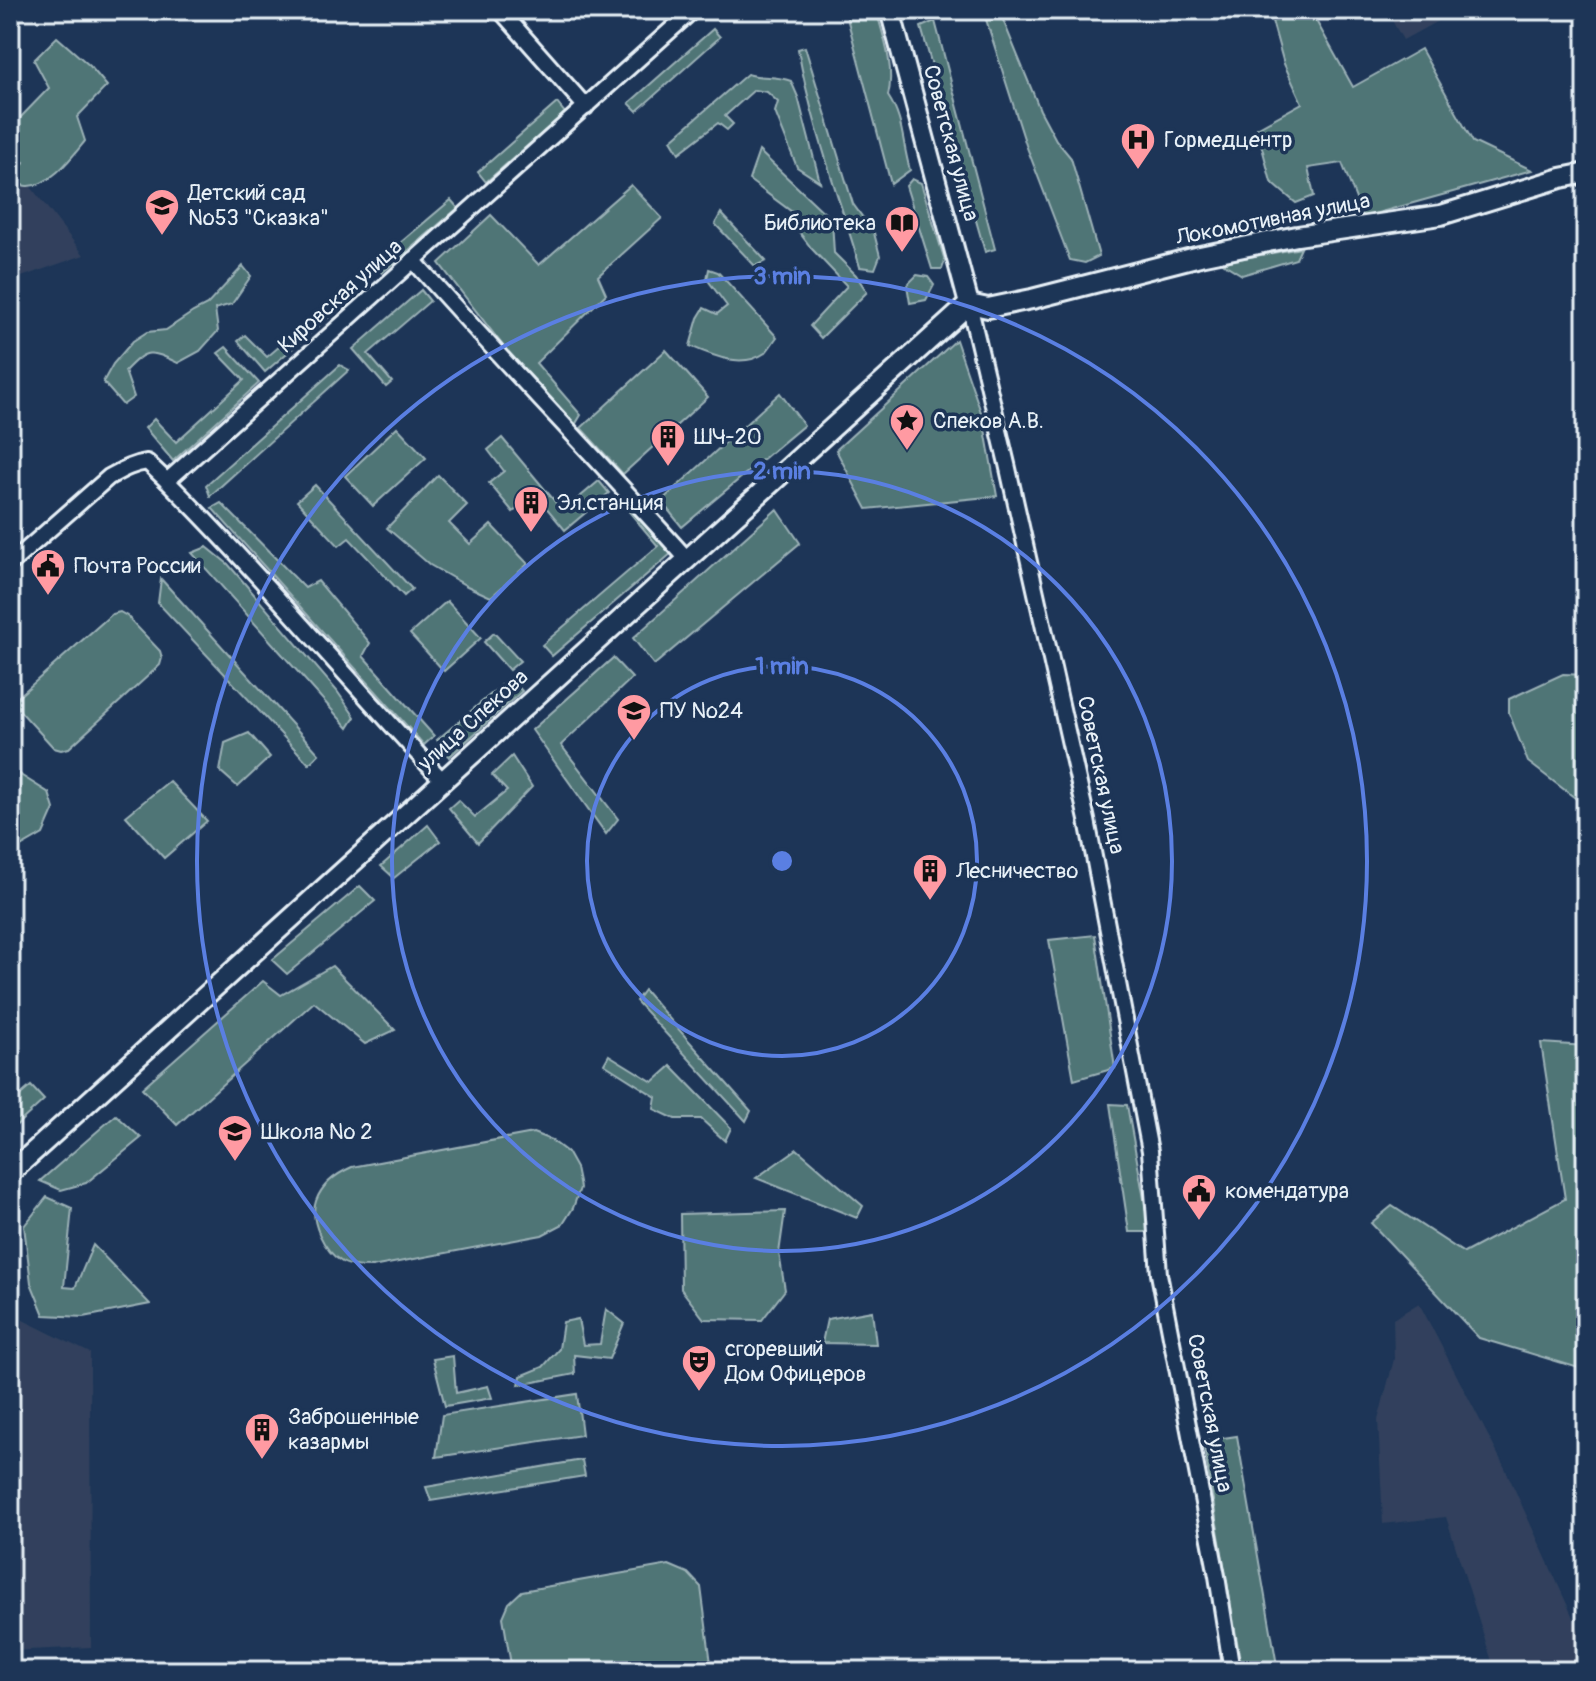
<svg xmlns="http://www.w3.org/2000/svg" width="1596" height="1681" font-family="Pangolin,sans-serif">
<style>
.built{fill:#30415d}
.green{fill:#4f7476;stroke:#9cb2b7;stroke-width:2}
.lines{fill:none;stroke-linecap:round;stroke-linejoin:round}
.street-casing{stroke:#e8f1f8;stroke-width:20}
.secondary-casing{stroke:#e8f1f8;stroke-width:24}
.street{stroke:#1d3557;stroke-width:14}
.secondary{stroke:#1d3557;stroke-width:18}
.ring{fill:none;stroke:#5a7fe2;stroke-width:4}
.labels{text-anchor:middle;dominant-baseline:central;stroke-width:7;stroke-linejoin:round;paint-order:stroke}
.poi-label{font-size:22px;fill:#e8f1f8;stroke:#1d3557;text-anchor:start}
.street-label{font-size:22px;fill:#e8f1f8;stroke:#1d3557}
.centre{fill:#5a7fe2;stroke:#1d3557;stroke-width:4}
.ring-label{font-size:24px;text-anchor:middle;font-weight:bold;fill:#5a7fe2;stroke:#1d3557;stroke-width:7;stroke-linejoin:round;paint-order:stroke}
</style>
<rect width="100%" height="100%" fill="#1d3557"/>
<filter id="ink" filterUnits="userSpaceOnUse"><feTurbulence type="fractalNoise" baseFrequency=".0125" numOctaves="2"/><feDisplacementMap in="SourceGraphic" scale="16" xChannelSelector="R" yChannelSelector="G"/><feConvolveMatrix kernelMatrix="1 2 1 2 8 2 1 2 1" color-interpolation-filters="sRGB"/></filter>
<g filter="url(#ink)">
<g class="built">
<path d="M1386 10H1458L1403 40Z"/>
<path d="M10 160 84 255 10 281Z"/>
<path d="M1419 1303 1505 1468 1586 1646V1671H1495L1446 1517 1383 1524 1378 1420 1394 1359 1393 1319Z"/>
<path d="M19 1318 90 1353 91 1647 10 1651V1322Z"/>
</g>
<g class="green">
<path d="M845 10H876C884 38 895 68 888 96 904 120 902 143 910 170L891 184Z"/>
<path d="M983 10H999L1040 110 1056 140 1071 158 1099 256 1085 263 1070 260 1026 145Z"/>
<path d="M1269 10H1310L1353 87 1421 49 1473 142 1532 170 1363 217 1342 163 1308 168 1314 196 1296 203 1271 182 1257 128 1302 103 1284 64Z"/>
<path d="M935 21 995 249 985 252 921 27Z"/>
<path d="M713 29 720 37 637 111 629 103Z"/>
<path d="M57 37 90 66 107 86 77 117 85 141C72 157 50 187 27 186 23 186 19 184 14 182L24 162 10 153V116L18 120 49 88 34 60Z"/>
<path d="M805 47 853 204 874 233 880 256 875 269 860 267C838 194 811 123 798 49Z"/>
<path d="M747 74C764 79 774 75 791 81L798 97 820 182 797 167 775 112 778 102 767 92 754 90 725 116 733 124 727 130 718 123 679 153 671 140Z"/>
<path d="M557 103 565 113 486 182 478 172Z"/>
<path d="M759 151 832 220 834 253 856 275 867 292 821 338 810 326 847 286 812 249 790 220 792 212 749 180Z"/>
<path d="M912 179 921 183 945 261 942 269H932L906 186Z"/>
<path d="M631 185 662 218 598 276 606 294 536 363 581 415 575 425 511 356 439 263 491 215 539 265Z"/>
<path d="M451 200 458 208 382 273 374 265Z"/>
<path d="M721 213 766 261 755 266 715 224Z"/>
<path d="M1301 248 1296 259 1242 275 1221 262Z"/>
<path d="M243 266 251 276 232 304 215 309 218 331 200 351 178 363C150 350 147 348 125 371L134 397 123 405 103 382 113 364 133 341 147 332 166 330 193 312 207 305Z"/>
<path d="M709 269 718 272 777 337C773 342 769 349 765 353 742 369 713 356 690 346L698 318 704 308 717 314 727 306 707 279Z"/>
<path d="M917 275 928 277 934 285 926 300 910 303 907 285Z"/>
<path d="M421 290 430 301 368 354 392 382 386 387 353 349Z"/>
<path d="M338 297 345 303 265 372 238 341 245 335 267 357Z"/>
<path d="M956 340 983 418 997 496 867 509 836 450Z"/>
<path d="M226 347 259 383 173 461 145 428 154 419 176 442 244 380 218 353Z"/>
<path d="M666 350 708 397 623 474 581 428Z"/>
<path d="M340 365 349 370 210 496 206 485Z"/>
<path d="M780 393 804 425 682 527 661 501Z"/>
<path d="M397 427 426 458 373 506 345 476Z"/>
<path d="M502 438 563 511 599 481 609 493 565 530 535 494 513 512 489 483 504 471 488 450Z"/>
<path d="M438 475 467 505 449 523 470 544 491 525 528 564 491 597 467 586 430 565 387 528Z"/>
<path d="M315 485 412 589 404 596 349 538 339 546 297 501Z"/>
<path d="M221 503 305 588 318 581 370 643 363 656 434 736 424 745 212 508Z"/>
<path d="M630 503 672 553 552 656 542 645 658 546 625 507Z"/>
<path d="M777 509 800 543 654 665 633 638Z"/>
<path d="M207 547 228 564 337 691 355 717 348 728 192 553Z"/>
<path d="M161 579 319 754 309 764 158 603Z"/>
<path d="M447 601 481 638 444 671 410 634Z"/>
<path d="M120 612 127 616 160 651 162 658 160 665 69 748 61 750 54 748 20 711 17 704 18 697 112 614Z"/>
<path d="M494 633 520 661 509 670 484 642Z"/>
<path d="M613 658 632 678 561 745 618 819 606 834 532 730Z"/>
<path d="M1563 674 1586 675V815L1579 801 1528 762 1509 713V699Z"/>
<path d="M510 678 522 691 449 757 437 740Z"/>
<path d="M249 733 270 757 238 787 220 771 225 743Z"/>
<path d="M512 756 532 787 478 843 449 808 458 800 475 817 507 791 492 775Z"/>
<path d="M10 765 22 776 49 793 54 809 43 834 10 853Z"/>
<path d="M169 781 207 821 164 858 126 816Z"/>
<path d="M428 825 440 841 394 878 381 866Z"/>
<path d="M360 886 375 901 287 974 272 960Z"/>
<path d="M1095 935 1115 1068 1074 1080 1049 940Z"/>
<path d="M332 966 395 1030 365 1044 314 1002 177 1125 142 1088 263 981 281 995Z"/>
<path d="M644 990 751 1111 746 1121 636 1001Z"/>
<path d="M1541 1043 1586 1046V1382L1579 1368 1479 1338 1371 1223 1392 1206 1464 1253 1565 1199Z"/>
<path d="M609 1055 653 1082 671 1066 731 1128 725 1141 701 1119H675L654 1109 656 1097 604 1064Z"/>
<path d="M31 1086 44 1100 10 1131V1104Z"/>
<path d="M1110 1104 1127 1105 1150 1232H1129Z"/>
<path d="M116 1115 141 1138 86 1183 61 1190 40 1181Z"/>
<path d="M533 1133 551 1140 567 1152 576 1168 580 1188 573 1208 563 1224 542 1235 372 1267C362 1267 351 1267 342 1262 324 1251 309 1221 316 1201 322 1184 336 1174 352 1167Z"/>
<path d="M797 1149 863 1206 857 1218 756 1178Z"/>
<path d="M47 1197 72 1208 64 1287 75 1288 93 1245 150 1304 84 1317 44 1315 31 1283 24 1226Z"/>
<path d="M785 1211 779 1253 785 1290 762 1320 704 1319 681 1289 680 1214Z"/>
<path d="M606 1309 624 1323 609 1359 574 1355 575 1374 519 1385 521 1376 543 1367 559 1349 563 1322 578 1319 583 1345 600 1344Z"/>
<path d="M872 1311 876 1344 822 1343 827 1319Z"/>
<path d="M453 1356 456 1393 488 1386 492 1398 445 1406 433 1359Z"/>
<path d="M577 1394 582 1435 436 1457 442 1415Z"/>
<path d="M1237 1436 1278 1671H1242L1203 1441Z"/>
<path d="M582 1460 585 1476 431 1501 426 1487Z"/>
<path d="M669 1565 688 1573 701 1587 712 1671H512L503 1617 509 1603 522 1591Z"/>
</g>
<g class="lines">
<defs>
<g id="street">
<path d="M500 10 586 107"/>
<path d="M413 260C502 361 597 458 687 559"/>
<path d="M969 304 1007 464 1087 820 1150 1151 1159 1274 1217 1576 1232 1671"/>
<path d="M167 481C263 577 350 682 443 781"/>
<path d="M10 564 109 477C122 470 132 464 147 462L167 481 693 10"/>
</g>
<g id="secondary">
<path d="M890 10 969 304"/>
<path d="M969 304 988 308 1032 299 1200 256 1297 236 1441 215 1561 178 1586 173"/>
<path d="M10 1173 969 304"/>
</g>
</defs>
<use href="#street" class="street-casing"/>
<use href="#secondary" class="secondary-casing"/>
<use href="#street" class="street"/>
<use href="#secondary" class="secondary"/>
</g>
</g>
<g class="ring">
<circle cx="782" cy="861" r="195"/>
<circle cx="782" cy="861" r="390"/>
<circle cx="782" cy="861" r="585"/>
</g>
<defs>
<symbol id="hospital-pin" viewBox="-11 -11 22 30"><path d="M0 17L-7.5 6A9.5 9.5 0 1 1 7.5 6Z" fill="#ff9aa2" stroke="#1d3557"/><path d="M-5-5h3v3.5h4V-5h3V5h-3V1.5h-4V5h-3Z" fill="#111"/></symbol>
<symbol id="school-pin" viewBox="-11 -11 22 30"><path d="M0 17L-7.5 6A9.5 9.5 0 1 1 7.5 6Z" fill="#ff9aa2" stroke="#1d3557"/><path d="M0-5L7-2L0 1L-7-2ZM-4 1L0 2.5L4 1V4Q0 6-4 4Z" fill="#111"/></symbol>
<symbol id="library-pin" viewBox="-11 -11 22 30"><path d="M0 17L-7.5 6A9.5 9.5 0 1 1 7.5 6Z" fill="#ff9aa2" stroke="#1d3557"/><path d="M-6-4Q-3-5.5-.7-3.5V5Q-3 3-6 4ZM6-4Q3-5.5 .7-3.5V5Q3 3 6 4Z" fill="#111"/></symbol>
<symbol id="sight-pin" viewBox="-11 -11 22 30"><path d="M0 17L-7.5 6A9.5 9.5 0 1 1 7.5 6Z" fill="#ff9aa2" stroke="#1d3557"/><path d="M0-6L1.8-2.2L6-1.7L2.9 1.2L3.7 5.4L0 3.3L-3.7 5.4L-2.9 1.2L-6-1.7L-1.8-2.2Z" fill="#111"/></symbol>
<symbol id="building-pin" viewBox="-11 -11 22 30"><path d="M0 17L-7.5 6A9.5 9.5 0 1 1 7.5 6Z" fill="#ff9aa2" stroke="#1d3557"/><path d="M-4-6H4V6H1V3H-1V6H-4ZM-2.5-4.3h1.7v1.8h-1.7ZM.8-4.3h1.7v1.8H.8ZM-2.5-1h1.7V.8h-1.7ZM.8-1h1.7V.8H.8Z" fill="#111"/></symbol>
<symbol id="civic-pin" viewBox="-11 -11 22 30"><path d="M0 17L-7.5 6A9.5 9.5 0 1 1 7.5 6Z" fill="#ff9aa2" stroke="#1d3557"/><path d="M-.6-6.5H3V-4.5H.6V-3L4-1V1h2V6H-6V1h2V-1L-.6-3ZM-1.2 2.5V6h2.4V2.5Z" fill="#111"/></symbol>
<symbol id="university-pin" viewBox="-11 -11 22 30"><path d="M0 17L-7.5 6A9.5 9.5 0 1 1 7.5 6Z" fill="#ff9aa2" stroke="#1d3557"/><path d="M0-5L7-2L0 1L-7-2ZM-4 1L0 2.5L4 1V4Q0 6-4 4Z" fill="#111"/></symbol>
<symbol id="theatre-pin" viewBox="-11 -11 22 30"><path d="M0 17L-7.5 6A9.5 9.5 0 1 1 7.5 6Z" fill="#ff9aa2" stroke="#1d3557"/><path d="M-5-5.5Q0-4 5-5.5V0Q5 5 0 6Q-5 5-5 0ZM-3.3-2.5H-1v1.5H-3.3ZM1-2.5H3.3v1.5H1ZM-2.8 1Q0 5.5 2.8 1Z" fill="#111"/></symbol>
</defs>
<g fill-rule="evenodd">
<use href="#hospital-pin" x="1118" y="120" width="40" height="54"/>
<use href="#school-pin" x="142" y="186" width="40" height="54"/>
<use href="#library-pin" x="882" y="203" width="40" height="54"/>
<use href="#sight-pin" x="887" y="401" width="40" height="54"/>
<use href="#building-pin" x="648" y="417" width="40" height="54"/>
<use href="#building-pin" x="511" y="483" width="40" height="54"/>
<use href="#civic-pin" x="28" y="546" width="40" height="54"/>
<use href="#university-pin" x="614" y="691" width="40" height="54"/>
<use href="#building-pin" x="910" y="851" width="40" height="54"/>
<use href="#school-pin" x="215" y="1112" width="40" height="54"/>
<use href="#civic-pin" x="1179" y="1171" width="40" height="54"/>
<use href="#theatre-pin" x="679" y="1342" width="40" height="54"/>
<use href="#building-pin" x="242" y="1410" width="40" height="54"/>
</g>
<g class="labels">
<g class="poi-label">
<text x="1164" y="140">Гормедцентр</text>
<text x="188" y="193">Детский сад<tspan x="188" dy="25">№53 "Сказка"</tspan></text>
<text x="876" y="223" text-anchor="end">Библиотека</text>
<text x="933" y="421">Спеков А.В.</text>
<text x="694" y="437">ШЧ-20</text>
<text x="557" y="503">Эл.станция</text>
<text x="74" y="566">Почта России</text>
<text x="660" y="711">ПУ №24</text>
<text x="956" y="871">Лесничество</text>
<text x="261" y="1132">Школа № 2</text>
<text x="1225" y="1191">комендатура</text>
<text x="725" y="1349">сгоревший<tspan x="725" dy="25">Дом Офицеров</tspan></text>
<text x="288" y="1417">Заброшенные<tspan x="288" dy="25">казармы</tspan></text>
</g>
<g class="street-label">
<text transform="translate(951 143) rotate(75)">Советская улица</text>
<text transform="translate(1273 219) rotate(-11)">Локомотивная улица</text>
<text transform="translate(340 296) rotate(-42)">Кировская улица</text>
<text transform="translate(473 720) rotate(-42)">улица Спекова</text>
<text transform="translate(1101 775) rotate(78)">Советская улица</text>
<text transform="translate(1210 1413) rotate(79)">Советская улица</text>
</g>
</g>
<circle cx="782" cy="861" r="12" class="centre"/>
<g class="ring-label">
<text x="782" y="284">3 min</text>
<text x="782" y="479">2 min</text>
<text x="782" y="674">1 min</text>
</g>
<rect width="1596" height="1681" fill="none" stroke="#1d3557" stroke-width="40"/>
<rect x="20" y="20" width="1556" height="1641" fill="none" stroke="#e8f1f8" stroke-width="3" filter="url(#ink)"/>
</svg>
